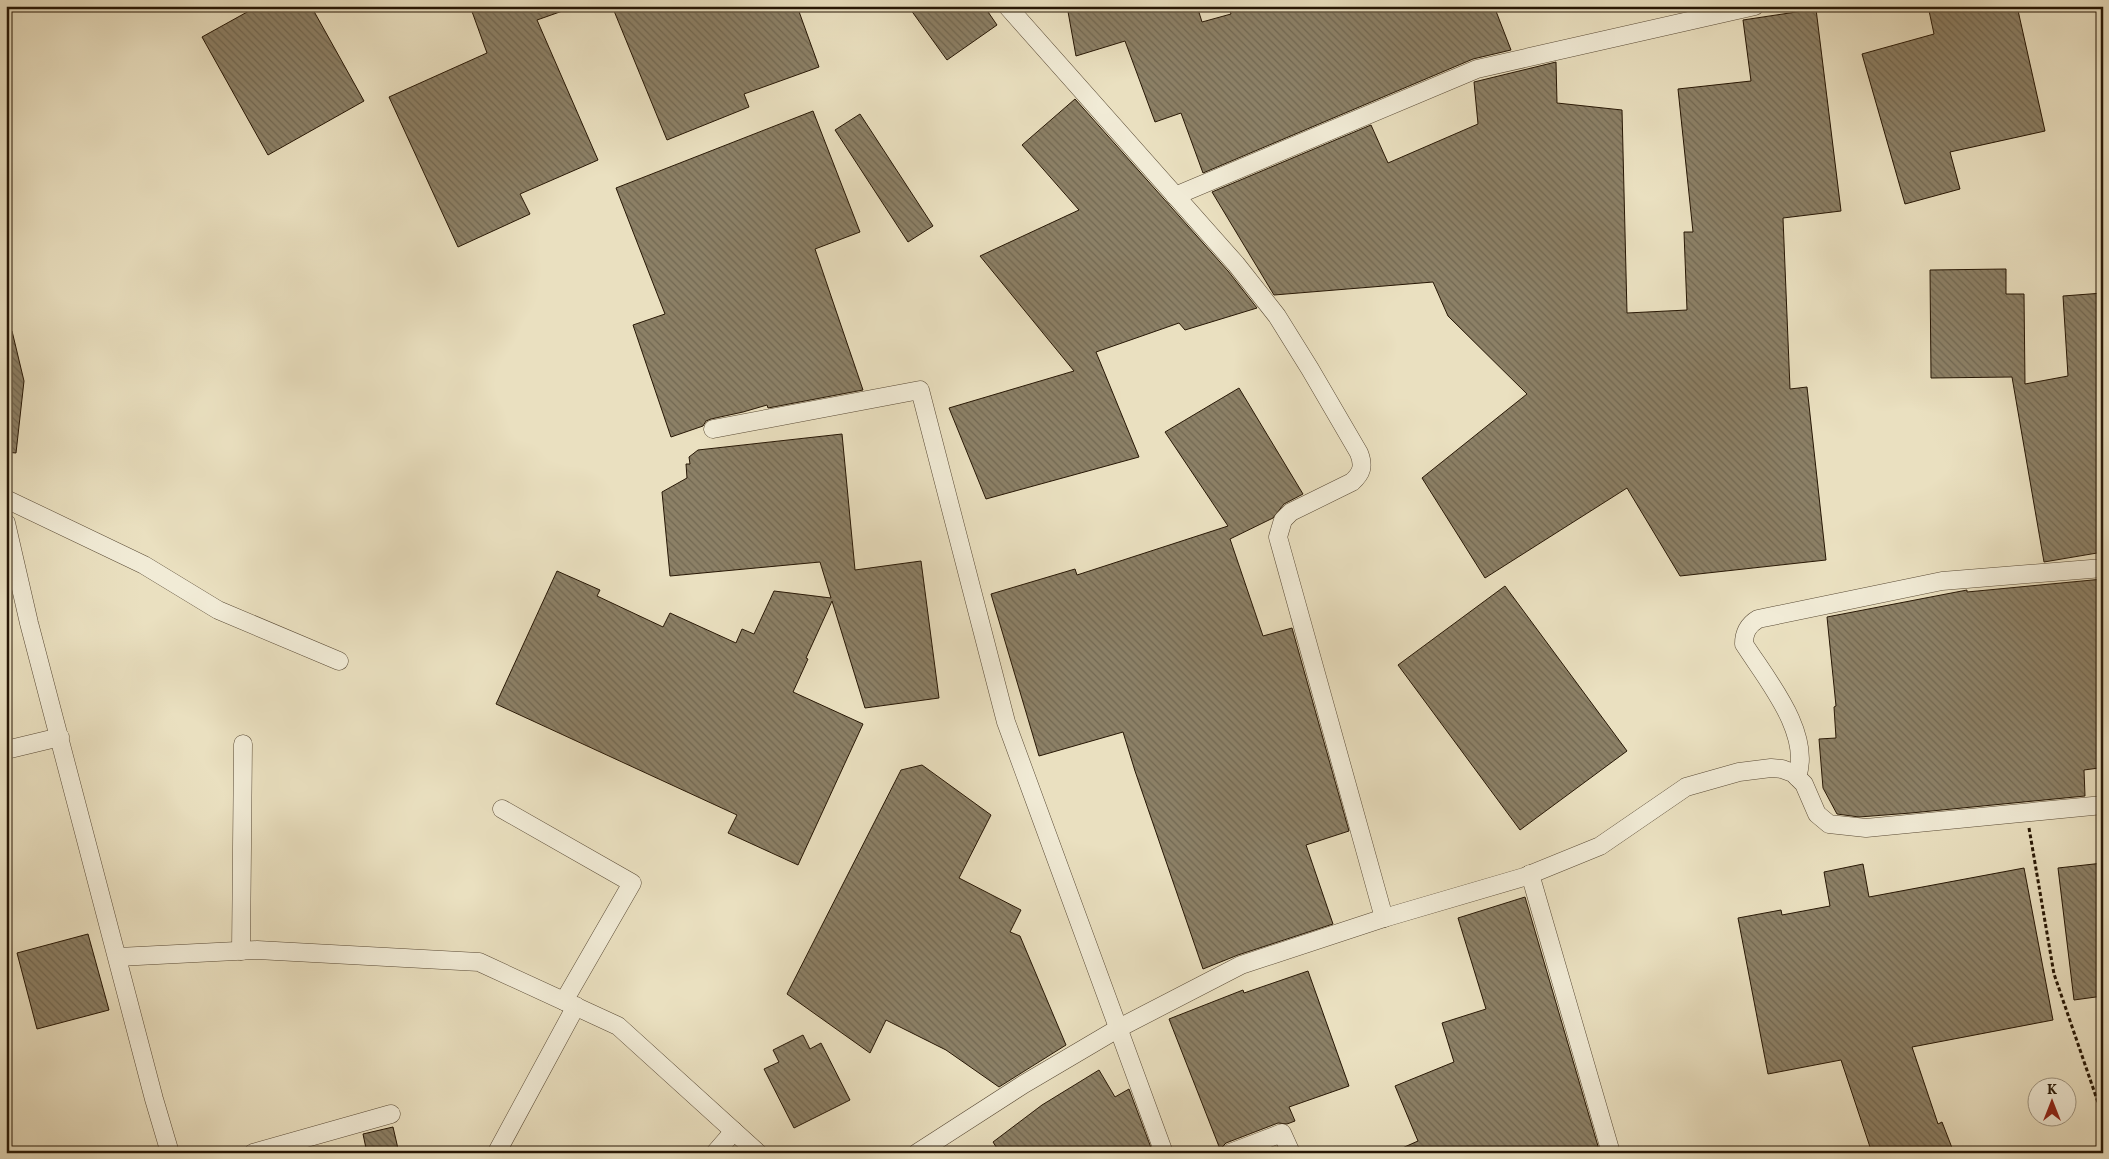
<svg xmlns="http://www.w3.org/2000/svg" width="2109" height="1159" font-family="Vollkorn,serif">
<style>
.building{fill:url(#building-back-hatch);stroke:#271705}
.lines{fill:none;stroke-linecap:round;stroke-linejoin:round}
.street-casing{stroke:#584934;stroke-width:19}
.path{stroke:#271705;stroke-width:3;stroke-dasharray:4 2.5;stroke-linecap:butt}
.street{stroke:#f1ebd6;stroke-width:18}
</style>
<defs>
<pattern id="building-back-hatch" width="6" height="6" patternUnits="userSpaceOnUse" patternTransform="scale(1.25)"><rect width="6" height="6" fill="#8c8066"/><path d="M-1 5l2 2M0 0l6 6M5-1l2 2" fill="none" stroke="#726852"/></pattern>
</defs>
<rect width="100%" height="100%" fill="#eae0c0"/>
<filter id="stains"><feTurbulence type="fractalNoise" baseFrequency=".004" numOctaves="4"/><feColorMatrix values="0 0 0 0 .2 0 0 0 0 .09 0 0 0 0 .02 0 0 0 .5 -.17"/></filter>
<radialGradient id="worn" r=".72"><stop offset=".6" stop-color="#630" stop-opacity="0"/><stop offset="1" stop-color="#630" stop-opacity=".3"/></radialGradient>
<g class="building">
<path d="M258 6H311L364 101 268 155 202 37Z"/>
<path d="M470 6H570L571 8 537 20 598 160 520 194 530 214 458 247 389 97 487 53Z"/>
<path d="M612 6H797L819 67 744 94 749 107 667 140Z"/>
<path d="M908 6H984L997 25 947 60Z"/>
<path d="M1067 6H1197L1202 22 1231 14 1228 6H1494L1511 50 1473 59 1203 173 1181 113 1155 122 1125 41 1076 56Z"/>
<path d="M1928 6H2017L2045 131 1950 152 1960 189 1905 204 1862 54 1934 34Z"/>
<path d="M1816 9 1841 211 1783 218 1790 389 1807 387 1826 560 1680 576 1627 488 1485 578 1422 478 1527 394 1448 316 1433 282 1274 295 1212 192 1371 125 1388 163 1478 124 1474 82 1556 62 1557 103 1622 110 1627 313 1687 310 1684 232H1693L1678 89 1751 81 1743 20Z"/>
<path d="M1075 99 1228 271 1257 308 1185 330 1179 323 1096 352 1139 457 986 499 949 408 1074 371 980 256 1079 210 1022 145Z"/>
<path d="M813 111 860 232 815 249 863 390 768 408 767 405 743 412 711 419 706 421 703 426 671 437 633 325 665 314 616 188Z"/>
<path d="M860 114 933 226 908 242 835 130Z"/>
<path d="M2006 269V294H2024L2025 384 2068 376 2063 296 2103 293V552L2044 562 2012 377 1931 378 1930 270Z"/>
<path d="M12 331 24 381 16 453 6 452V332Z"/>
<path d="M1239 388 1303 494 1284 504 1273 518 1230 539 1263 636 1292 628 1349 831 1306 845 1333 924 1238 955 1203 969 1135 771 1123 732 1039 756 991 594 1075 569 1077 575 1228 526 1165 432Z"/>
<path d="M842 434 855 570 921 561 939 698 865 708 832 601 806 658 808 659 793 692 863 724 798 865 728 833 737 815 496 704 557 571 600 590 597 596 663 627 670 613 736 643 742 629 754 634 774 591 831 598 820 562 670 576 662 492 687 478 686 464H690L689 457 698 450Z"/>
<path d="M2103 579V753L2098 754 2099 768 2084 770 2085 796 1911 813 1859 817 1837 814 1823 788 1819 739 1836 738 1834 707 1836 706 1827 617 1967 590V592Z"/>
<path d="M1505 586 1627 751 1520 830 1398 665Z"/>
<path d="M922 765 991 815 959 878 1021 910 1010 932 1020 936 1066 1045 999 1087 946 1050 886 1020 870 1053 787 994 901 770Z"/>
<path d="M2103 863V996L2074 1000 2058 868Z"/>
<path d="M1863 864 1869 897 2024 868 2053 1020 1912 1047 1938 1124 1942 1122 1954 1153H1872L1841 1060 1768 1074 1738 918 1781 910 1782 915 1830 906 1824 872Z"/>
<path d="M1525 897 1600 1153H1391L1418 1141 1395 1086 1454 1062 1442 1023 1486 1009 1458 918Z"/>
<path d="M88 934 109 1010 37 1029 17 953Z"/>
<path d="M1308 971 1349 1086 1289 1107 1295 1121 1287 1124 1278 1123 1226 1143 1220 1149 1169 1019 1243 990 1244 993Z"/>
<path d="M803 1035 810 1049 821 1043 850 1100 794 1128 764 1069 779 1062 773 1050Z"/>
<path d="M1099 1070 1115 1097 1129 1089 1153 1153H1000L993 1142 1042 1105Z"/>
<path d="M393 1127 399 1153H367L363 1134Z"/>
</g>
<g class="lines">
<defs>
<g id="street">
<path d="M1007 6 1236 264 1277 316 1310 369 1359 453C1364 466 1362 473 1352 482L1291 512 1283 520 1278 537 1384 918"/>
<path d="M1175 196 1477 69 1755 6"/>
<path d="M713 429 920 390 1006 722 1164 1153"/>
<path d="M6 499 144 565 218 610 339 661"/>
<path d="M6 523 29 623 154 1099 170 1153"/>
<path d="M6 750 60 737"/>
<path d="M1797 777C1812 733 1767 680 1744 644 1744 632 1748 625 1758 619L1942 581 2103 568"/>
<path d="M502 809 632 883 564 1001"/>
<path d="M1530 874 1611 1153"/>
<path d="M241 951 243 744"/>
<path d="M118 957 257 950 479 962 618 1026 758 1153"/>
<path d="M497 1152 576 1006"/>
<path d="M253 1153 391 1114"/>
<path d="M715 1153 734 1131"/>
<path d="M917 1153 1024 1084 1119 1028 1241 965 1384 918 1524 877 1600 846 1686 787 1739 772 1771 768 1782 769 1793 773 1804 784 1817 814 1829 824 1866 828 2103 805"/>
<path d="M1230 1153 1282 1133 1291 1153"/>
</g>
</defs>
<use href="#street" class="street-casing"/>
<path class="path" d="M2029 828 2054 974 2103 1117"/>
<use href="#street" class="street"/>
</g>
<rect width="2109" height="1159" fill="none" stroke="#eae0c0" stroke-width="25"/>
<rect x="8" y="8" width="2094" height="1144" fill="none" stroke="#271705" stroke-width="2.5"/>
<rect x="12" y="12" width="2084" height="1134" fill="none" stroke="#271705"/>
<g transform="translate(2052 1102)"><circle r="24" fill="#f1ebd6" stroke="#a09682"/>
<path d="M0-4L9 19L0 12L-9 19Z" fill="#8f2418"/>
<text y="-8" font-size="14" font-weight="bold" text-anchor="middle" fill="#271705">K</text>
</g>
<rect width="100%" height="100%" filter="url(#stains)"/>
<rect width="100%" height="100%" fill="url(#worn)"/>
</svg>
